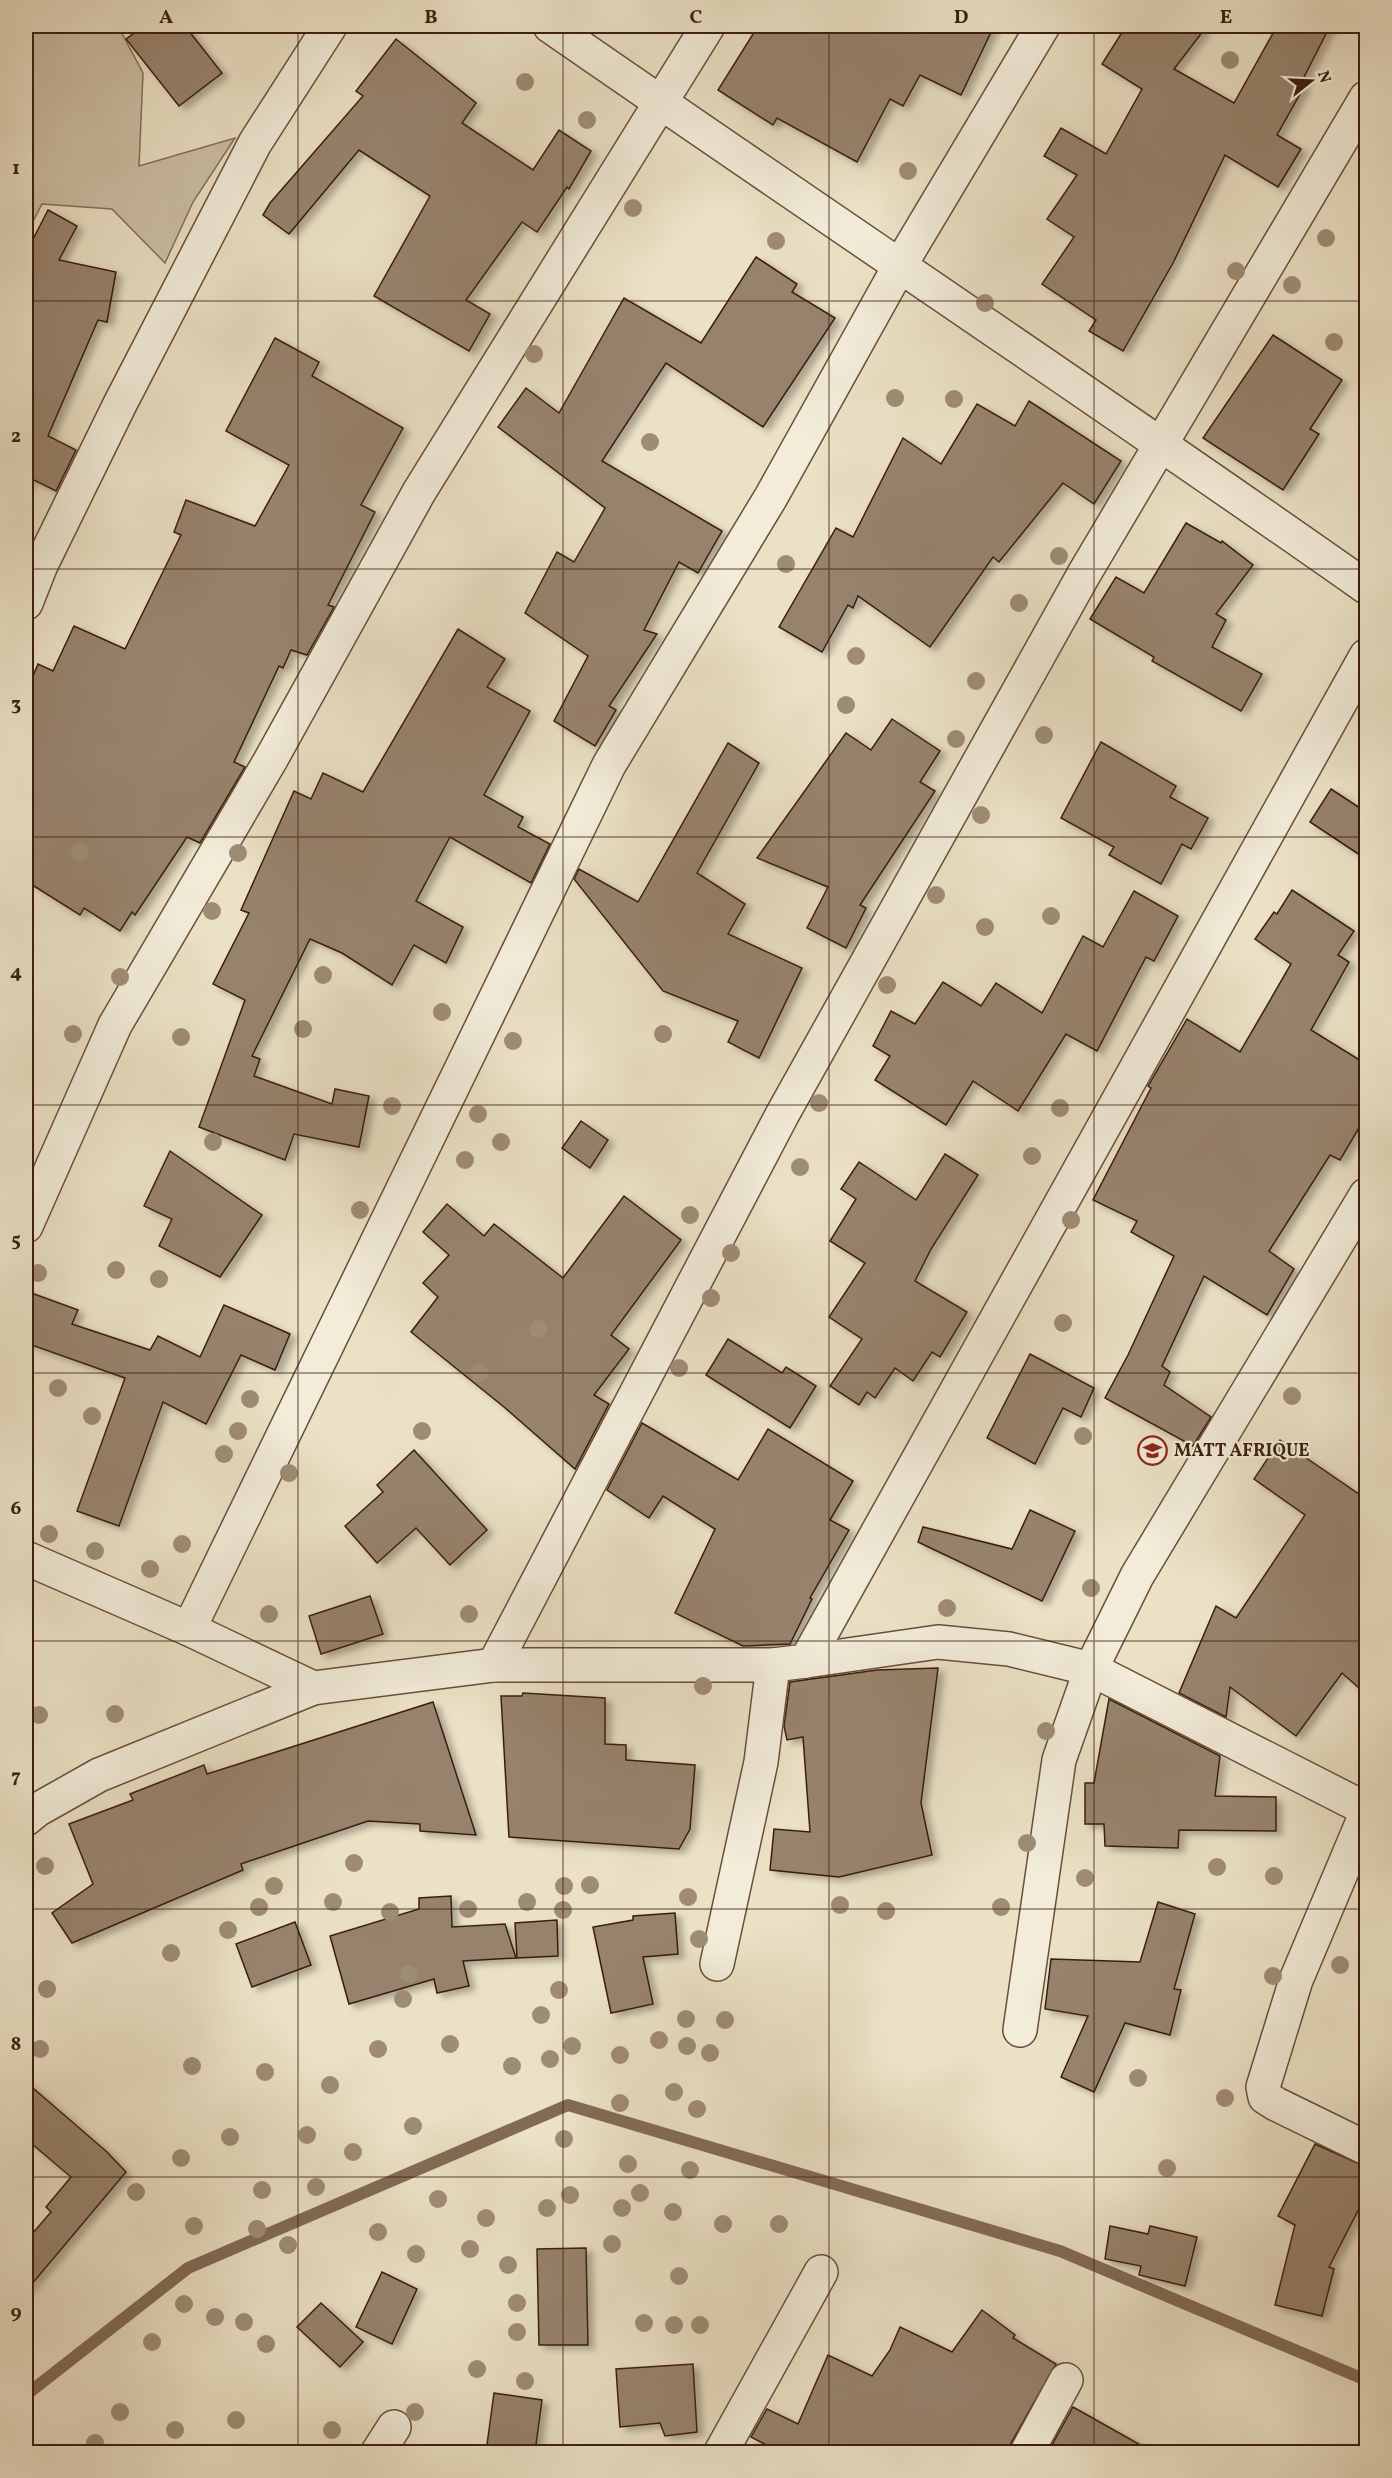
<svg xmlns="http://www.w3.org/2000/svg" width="1392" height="2478" font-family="Vollkorn,serif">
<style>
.green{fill:#cdc0a6;stroke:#846f5a;stroke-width:1.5}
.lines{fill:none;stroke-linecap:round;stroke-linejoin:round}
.stream{stroke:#826b56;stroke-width:12}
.building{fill:#97836d;stroke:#3c1e0d;stroke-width:1.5;filter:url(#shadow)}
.minor-casing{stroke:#684f3b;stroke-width:36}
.minor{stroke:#f2ecd9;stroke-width:33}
.tree{fill:#9f8c75}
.grid{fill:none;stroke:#3c1e0d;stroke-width:1.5;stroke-opacity:0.55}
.labels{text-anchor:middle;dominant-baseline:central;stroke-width:4.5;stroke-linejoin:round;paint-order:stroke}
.poi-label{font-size:18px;font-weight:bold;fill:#3c1e0d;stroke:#f2ecd9;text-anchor:start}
.neatline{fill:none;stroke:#3c1e0d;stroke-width:2}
.grid-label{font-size:20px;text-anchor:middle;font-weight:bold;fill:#3c1e0d}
</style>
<defs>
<filter id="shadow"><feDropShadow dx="6" dy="4" stdDeviation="3" flood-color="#0004"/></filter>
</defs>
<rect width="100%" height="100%" fill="#ebe1c5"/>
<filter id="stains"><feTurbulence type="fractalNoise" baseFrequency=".00333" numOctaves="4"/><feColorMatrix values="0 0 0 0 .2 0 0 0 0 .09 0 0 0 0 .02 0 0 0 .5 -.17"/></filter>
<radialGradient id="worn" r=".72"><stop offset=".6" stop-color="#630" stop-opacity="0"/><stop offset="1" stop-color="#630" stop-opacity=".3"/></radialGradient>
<path class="green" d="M26 26H118L143 73 139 166 235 138 193 202 165 263 112 209 42 204 26 235Z"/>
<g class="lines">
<path class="stream" d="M26 2395 188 2268 568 2105 1060 2251 1366 2380"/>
</g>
<g class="building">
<path d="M144 26H185L222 73 179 106 126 39Z"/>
<path d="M758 26H994L961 95 920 75 903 106 890 99 857 162 777 118 773 125 718 90Z"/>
<path d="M1126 26H1207L1174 69 1234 103 1277 26H1330L1300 85 1304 87 1277 135 1301 149 1278 187 1225 155 1173 263 1123 351 1089 331 1096 320 1042 284 1074 237 1047 219 1077 175 1044 156 1061 128 1106 154 1142 89 1102 64Z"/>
<path d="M396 39 476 103 462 123 533 170 559 130 591 151 569 189 567 187 537 232 522 222 466 300 490 314 469 351 374 296 430 196 359 150 289 234 263 215 270 203 363 96 356 91Z"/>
<path d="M48 210 77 226 59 260 116 272 107 322 98 320 48 436 76 450 56 491 30 478 26 489V253Z"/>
<path d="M756 257 797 284 792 292 835 318 763 427 666 363 602 461 722 531 698 573 679 562 644 630 657 634 609 706 616 710 595 746 554 721 588 656 525 613 557 552 574 562 605 508 498 427 526 388 559 413 624 298 701 343Z"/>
<path d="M1273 335 1342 380 1310 429 1319 434 1283 490 1203 438Z"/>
<path d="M275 338 319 362 312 376 403 428 361 505 375 512 328 605 334 607 307 655 291 650 283 668 279 666 234 762 245 767 200 843 187 837 135 915 132 912 120 931 84 908 80 915 26 881V693L38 664 53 671 74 626 125 649 181 535 174 532 186 500 255 526 289 465 226 431Z"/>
<path d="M1029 401 1121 461 1094 504 1063 483 999 562 993 557 930 647 858 596 853 608 848 605 822 652 779 627 836 528 853 537 903 438 941 464 977 404 1015 426Z"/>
<path d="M1186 523 1221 543 1222 541 1253 565 1216 614 1226 620 1212 647 1262 674 1241 711 1152 661 1154 657 1090 619 1116 577 1144 593Z"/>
<path d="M458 629 505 659 487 687 530 711 484 795 523 817 518 827 550 844 531 883 450 837 416 901 463 927 446 963 414 945 392 985 342 953 310 939 252 1056 260 1059 254 1076 332 1104 335 1089 369 1096 359 1147 294 1134 285 1160 199 1127 245 1000 213 984 249 913 241 910 294 791 311 799 323 773 363 792Z"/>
<path d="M892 719 940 751 920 782 935 791 860 905 866 908 846 948 807 928 828 887 757 858 846 733 871 750Z"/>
<path d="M1101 742 1176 786 1170 797 1208 818 1191 849 1182 844 1161 884 1109 855 1114 847 1061 818Z"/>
<path d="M728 743 759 763 697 873 745 904 728 934 802 968 759 1058 728 1042 738 1021 663 991 574 879 579 869 638 902Z"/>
<path d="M1331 789 1366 812V859L1310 822Z"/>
<path d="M1292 890 1354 931 1338 955 1349 962 1311 1030 1366 1064V1116L1340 1160 1330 1155 1269 1251 1294 1269 1267 1315 1204 1276 1162 1366 1170 1372 1164 1385 1211 1417 1193 1446 1105 1398 1128 1355 1174 1256 1131 1232 1137 1221 1093 1200 1151 1088 1148 1086 1187 1019 1240 1052 1291 964 1255 939 1274 912 1277 914Z"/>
<path d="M1134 891 1178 916 1154 961 1146 957 1097 1051 1066 1034 1018 1111 973 1081 946 1125 875 1080 890 1056 873 1046 891 1011 915 1024 943 982 981 1006 996 983 1042 1013 1083 936 1103 947Z"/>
<path d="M581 1121 608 1140 590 1168 562 1148Z"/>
<path d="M170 1151 262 1215 220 1277 159 1246 172 1219 144 1206Z"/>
<path d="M945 1154 978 1175 931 1249 915 1281 967 1312 940 1357 932 1352 913 1381 895 1368 875 1398 867 1392 859 1405 830 1386 862 1339 829 1317 865 1263 830 1241 856 1199 841 1189 859 1162 916 1200Z"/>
<path d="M624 1196 681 1240 611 1335 629 1349 594 1395 609 1404 575 1469 504 1407 411 1332 438 1297 423 1283 449 1255 423 1232 447 1204 484 1236 494 1224 563 1278Z"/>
<path d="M26 1291 78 1310 72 1324 150 1350 158 1336 200 1357 224 1305 290 1334 275 1370 241 1355 206 1424 163 1402 119 1526 77 1511 125 1378 26 1343Z"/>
<path d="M728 1339 782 1373 786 1367 816 1386 790 1428 706 1375Z"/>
<path d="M1030 1354 1094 1388 1081 1417 1063 1408 1035 1464 987 1438Z"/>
<path d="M642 1423 738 1480 768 1429 853 1481 830 1520 849 1530 810 1598 812 1599 790 1644 743 1646 675 1613 715 1529 663 1496 649 1518 607 1490Z"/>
<path d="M1280 1440 1366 1499V1694L1342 1673 1296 1736 1230 1687 1226 1717 1179 1693 1216 1606 1236 1618 1305 1515 1254 1479Z"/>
<path d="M414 1450 487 1530 450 1565 416 1528 377 1563 345 1526 383 1492 377 1485Z"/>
<path d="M1030 1510 1075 1531 1042 1601 918 1542 923 1527 1012 1549Z"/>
<path d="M370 1596 383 1634 321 1654 309 1616Z"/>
<path d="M938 1668 921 1803 932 1855 839 1877 770 1870 774 1829 810 1832 803 1737 787 1740 784 1726 790 1682 877 1670Z"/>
<path d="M523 1693 605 1698V1744L626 1745V1760L695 1765 690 1829 679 1849 509 1837 501 1696H522Z"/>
<path d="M1109 1699 1220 1756 1215 1796 1276 1797V1831L1179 1830 1178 1848 1105 1846 1104 1824H1085V1783H1094Z"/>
<path d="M433 1702 476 1835 420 1831V1824L368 1821 241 1864 243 1870 72 1943 52 1913 93 1884 69 1824 133 1800 130 1794 204 1765 207 1774Z"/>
<path d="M451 1896 452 1927 505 1924 516 1958 463 1961 469 1986 437 1993 434 1979 349 2004 330 1936 419 1909V1898Z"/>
<path d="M1158 1902 1195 1914 1174 1989 1181 1990 1170 2035 1125 2023 1094 2092 1061 2077 1088 2016 1045 2009 1051 1959 1140 1962Z"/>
<path d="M675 1913 678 1954 643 1957 653 2004 611 2013 593 1927 633 1920V1916Z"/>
<path d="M557 1920 558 1956 517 1958 515 1923Z"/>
<path d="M295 1922 311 1965 252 1987 236 1944Z"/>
<path d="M26 2082 107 2152 126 2172 26 2291V2241L51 2212 46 2207 71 2177 26 2139Z"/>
<path d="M1315 2144 1366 2167V2195L1329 2267 1334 2269 1322 2316 1275 2305 1295 2225 1278 2216Z"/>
<path d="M1110 2226 1148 2234 1150 2226 1197 2237 1185 2286 1139 2275 1141 2266 1105 2259Z"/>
<path d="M586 2248 588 2345H539L537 2249Z"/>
<path d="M382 2272 417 2289 392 2344 356 2327Z"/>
<path d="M321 2303 363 2342 340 2367 297 2327Z"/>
<path d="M982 2310 1015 2335 1013 2338 1056 2364 1011 2443 1008 2452H780L751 2437 767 2409 798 2424 828 2355 872 2376 890 2350 900 2327 952 2352Z"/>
<path d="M693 2364 697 2432 665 2436 660 2423 620 2427 616 2369Z"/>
<path d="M494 2393 542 2400 535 2452H486Z"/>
<path d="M1073 2407 1153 2452H1048Z"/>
</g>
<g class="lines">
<defs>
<g id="minor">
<path d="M550 26C821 214 1096 397 1366 587"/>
<path d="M26 603 41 565 120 404 255 143 330 26"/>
<path d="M26 1226 115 1025 270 761 419 492 708 26"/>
<path d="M26 1558 189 1629 313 1688 494 1665H773L806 1661 1366 656"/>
<path d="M189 1629 609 765 771 497 899 267 1043 26"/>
<path d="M806 1661 938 1642 1009 1649 1091 1669 1366 1809"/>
<path d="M494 1665 782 1115 1084 574 1366 98"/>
<path d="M1366 1814 1296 1980 1263 2087 1265 2097 1276 2104 1366 2148"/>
<path d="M26 1819 37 1810 99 1775 313 1688"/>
<path d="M717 1964 761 1762 773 1665"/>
<path d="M1020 2030 1059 1760 1091 1669 1137 1576 1366 1195"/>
<path d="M378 2452 394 2427"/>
<path d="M721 2452 821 2272"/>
<path d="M1027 2452 1066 2380"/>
</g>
</defs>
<use href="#minor" class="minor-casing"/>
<use href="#minor" class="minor"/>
</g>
<g class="tree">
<circle cx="1230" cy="60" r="9"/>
<circle cx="525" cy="82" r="9"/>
<circle cx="587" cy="120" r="9"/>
<circle cx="908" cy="171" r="9"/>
<circle cx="633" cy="208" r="9"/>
<circle cx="1326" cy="238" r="9"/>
<circle cx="776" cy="241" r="9"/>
<circle cx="1236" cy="271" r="9"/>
<circle cx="1292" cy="285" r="9"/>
<circle cx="985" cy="303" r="9"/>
<circle cx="1334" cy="342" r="9"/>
<circle cx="534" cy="354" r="9"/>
<circle cx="895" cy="398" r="9"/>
<circle cx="954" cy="399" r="9"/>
<circle cx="650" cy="442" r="9"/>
<circle cx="1059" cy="556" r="9"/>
<circle cx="786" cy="564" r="9"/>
<circle cx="1019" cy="603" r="9"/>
<circle cx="856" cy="656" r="9"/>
<circle cx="976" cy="681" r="9"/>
<circle cx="846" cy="705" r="9"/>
<circle cx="1044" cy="735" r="9"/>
<circle cx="956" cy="739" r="9"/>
<circle cx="981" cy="815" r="9"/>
<circle cx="80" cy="852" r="9"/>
<circle cx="238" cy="853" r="9"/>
<circle cx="936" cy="895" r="9"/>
<circle cx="212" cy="911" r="9"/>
<circle cx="1051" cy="916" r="9"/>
<circle cx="985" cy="927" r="9"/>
<circle cx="323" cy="975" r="9"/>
<circle cx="120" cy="977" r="9"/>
<circle cx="887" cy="985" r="9"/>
<circle cx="442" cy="1012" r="9"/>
<circle cx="303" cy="1029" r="9"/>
<circle cx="73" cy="1034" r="9"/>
<circle cx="663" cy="1034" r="9"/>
<circle cx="181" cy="1037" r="9"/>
<circle cx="513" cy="1041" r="9"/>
<circle cx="819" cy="1103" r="9"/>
<circle cx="392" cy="1106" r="9"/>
<circle cx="1060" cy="1108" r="9"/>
<circle cx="478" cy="1114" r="9"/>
<circle cx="213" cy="1142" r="9"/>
<circle cx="501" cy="1142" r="9"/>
<circle cx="1032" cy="1156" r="9"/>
<circle cx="465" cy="1160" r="9"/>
<circle cx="800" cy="1167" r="9"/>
<circle cx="360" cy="1210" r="9"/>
<circle cx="690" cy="1215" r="9"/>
<circle cx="1071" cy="1220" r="9"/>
<circle cx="731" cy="1253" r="9"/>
<circle cx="116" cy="1270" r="9"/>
<circle cx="38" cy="1273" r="9"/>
<circle cx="159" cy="1279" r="9"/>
<circle cx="711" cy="1298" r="9"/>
<circle cx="1063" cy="1323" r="9"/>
<circle cx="538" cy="1329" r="9"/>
<circle cx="679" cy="1368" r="9"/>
<circle cx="479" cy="1373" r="9"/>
<circle cx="58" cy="1388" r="9"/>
<circle cx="1292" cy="1396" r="9"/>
<circle cx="250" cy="1399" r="9"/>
<circle cx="92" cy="1416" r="9"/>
<circle cx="238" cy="1431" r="9"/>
<circle cx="422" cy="1431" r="9"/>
<circle cx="1083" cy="1436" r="9"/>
<circle cx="224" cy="1454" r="9"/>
<circle cx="289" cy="1473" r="9"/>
<circle cx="49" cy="1534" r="9"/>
<circle cx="182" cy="1544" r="9"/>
<circle cx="95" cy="1551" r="9"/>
<circle cx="150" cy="1569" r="9"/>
<circle cx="1091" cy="1588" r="9"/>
<circle cx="947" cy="1608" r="9"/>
<circle cx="269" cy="1614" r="9"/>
<circle cx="469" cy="1614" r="9"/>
<circle cx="703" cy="1686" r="9"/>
<circle cx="115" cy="1714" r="9"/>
<circle cx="39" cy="1715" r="9"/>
<circle cx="1046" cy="1731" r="9"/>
<circle cx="1027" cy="1843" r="9"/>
<circle cx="354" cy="1863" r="9"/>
<circle cx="45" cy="1866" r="9"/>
<circle cx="1217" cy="1867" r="9"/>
<circle cx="1274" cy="1876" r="9"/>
<circle cx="1085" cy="1878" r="9"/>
<circle cx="590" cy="1885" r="9"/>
<circle cx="274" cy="1886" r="9"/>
<circle cx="564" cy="1886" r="9"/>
<circle cx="688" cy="1897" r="9"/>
<circle cx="333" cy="1902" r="9"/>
<circle cx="527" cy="1902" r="9"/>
<circle cx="840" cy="1905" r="9"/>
<circle cx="259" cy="1907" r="9"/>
<circle cx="1001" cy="1907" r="9"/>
<circle cx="468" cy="1909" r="9"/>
<circle cx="563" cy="1910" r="9"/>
<circle cx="886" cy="1911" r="9"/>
<circle cx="390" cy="1912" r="9"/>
<circle cx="228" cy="1930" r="9"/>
<circle cx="699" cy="1939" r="9"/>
<circle cx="171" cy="1953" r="9"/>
<circle cx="1340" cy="1965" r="9"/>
<circle cx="409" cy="1974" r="9"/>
<circle cx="1273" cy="1976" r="9"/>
<circle cx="47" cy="1989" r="9"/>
<circle cx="559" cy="1990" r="9"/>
<circle cx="403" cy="1999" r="9"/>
<circle cx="541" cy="2015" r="9"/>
<circle cx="686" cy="2019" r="9"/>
<circle cx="725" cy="2020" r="9"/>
<circle cx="659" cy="2040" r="9"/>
<circle cx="450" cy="2044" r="9"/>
<circle cx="572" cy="2046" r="9"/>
<circle cx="687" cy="2046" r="9"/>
<circle cx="40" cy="2049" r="9"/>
<circle cx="378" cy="2049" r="9"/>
<circle cx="710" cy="2053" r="9"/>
<circle cx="620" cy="2055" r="9"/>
<circle cx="550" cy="2059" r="9"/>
<circle cx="192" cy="2066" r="9"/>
<circle cx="512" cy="2066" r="9"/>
<circle cx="265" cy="2072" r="9"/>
<circle cx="1138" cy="2078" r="9"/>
<circle cx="330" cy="2085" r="9"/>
<circle cx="674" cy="2092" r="9"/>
<circle cx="1225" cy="2098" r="9"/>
<circle cx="620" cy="2103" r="9"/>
<circle cx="697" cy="2109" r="9"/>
<circle cx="413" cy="2126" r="9"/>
<circle cx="307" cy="2135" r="9"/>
<circle cx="230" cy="2137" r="9"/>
<circle cx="564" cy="2139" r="9"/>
<circle cx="353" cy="2152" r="9"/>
<circle cx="181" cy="2158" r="9"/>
<circle cx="628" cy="2164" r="9"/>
<circle cx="1167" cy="2168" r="9"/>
<circle cx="690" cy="2170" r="9"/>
<circle cx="316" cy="2187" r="9"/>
<circle cx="262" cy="2190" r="9"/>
<circle cx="136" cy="2192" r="9"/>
<circle cx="640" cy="2193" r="9"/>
<circle cx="570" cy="2195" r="9"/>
<circle cx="438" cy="2199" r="9"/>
<circle cx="547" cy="2208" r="9"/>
<circle cx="622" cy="2208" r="9"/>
<circle cx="673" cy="2212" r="9"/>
<circle cx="486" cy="2218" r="9"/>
<circle cx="723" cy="2224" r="9"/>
<circle cx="779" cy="2224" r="9"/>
<circle cx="194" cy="2226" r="9"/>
<circle cx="257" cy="2229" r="9"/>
<circle cx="378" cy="2232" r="9"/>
<circle cx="612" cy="2244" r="9"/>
<circle cx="288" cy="2245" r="9"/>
<circle cx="470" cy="2249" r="9"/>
<circle cx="416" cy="2254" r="9"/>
<circle cx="508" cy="2265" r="9"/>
<circle cx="679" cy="2276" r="9"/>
<circle cx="517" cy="2303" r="9"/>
<circle cx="184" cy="2304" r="9"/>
<circle cx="215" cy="2317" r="9"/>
<circle cx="244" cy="2322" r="9"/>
<circle cx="644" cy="2323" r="9"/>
<circle cx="674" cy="2325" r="9"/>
<circle cx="700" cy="2325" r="9"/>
<circle cx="517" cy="2332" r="9"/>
<circle cx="152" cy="2342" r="9"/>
<circle cx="266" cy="2344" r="9"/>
<circle cx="477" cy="2369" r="9"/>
<circle cx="525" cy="2381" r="9"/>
<circle cx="120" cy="2412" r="9"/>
<circle cx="415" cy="2412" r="9"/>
<circle cx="236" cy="2420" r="9"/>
<circle cx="175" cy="2430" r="9"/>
<circle cx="332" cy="2430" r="9"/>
<circle cx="95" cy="2443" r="9"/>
</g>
<path class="grid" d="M298 26V2452M563 26V2452M829 26V2452M1094 26V2452M26 301H1366M26 569H1366M26 837H1366M26 1105H1366M26 1373H1366M26 1641H1366M26 1909H1366M26 2177H1366"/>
<defs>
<symbol id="school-ring" viewBox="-11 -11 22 22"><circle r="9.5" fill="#f2ecd9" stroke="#8f2418" stroke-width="1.5"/><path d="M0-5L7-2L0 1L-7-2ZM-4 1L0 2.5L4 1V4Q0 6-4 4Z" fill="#8f2418"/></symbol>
</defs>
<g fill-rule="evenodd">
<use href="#school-ring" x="1136" y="1434" width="33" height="33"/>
</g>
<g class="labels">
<g class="poi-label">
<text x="1174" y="1451">MATT AFRIQUE</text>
</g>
</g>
<rect width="1392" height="2478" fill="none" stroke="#ebe1c5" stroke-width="66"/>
<g transform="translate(1311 81) rotate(72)" stroke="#f2ecd9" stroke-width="4.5" paint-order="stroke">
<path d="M0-4.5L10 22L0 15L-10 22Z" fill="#3c1e0d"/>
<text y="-9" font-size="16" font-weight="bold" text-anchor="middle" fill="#3c1e0d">N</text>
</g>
<rect x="33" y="33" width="1326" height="2412" class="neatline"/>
<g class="grid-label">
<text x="166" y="23">A</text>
<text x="431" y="23">B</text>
<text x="696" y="23">C</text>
<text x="961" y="23">D</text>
<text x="1226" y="23">E</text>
<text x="16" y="174">1</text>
<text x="16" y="442">2</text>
<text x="16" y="710">3</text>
<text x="16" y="978">4</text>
<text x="16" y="1246">5</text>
<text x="16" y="1514">6</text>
<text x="16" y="1782">7</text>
<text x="16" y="2050">8</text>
<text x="16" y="2318">9</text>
</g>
<rect width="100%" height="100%" filter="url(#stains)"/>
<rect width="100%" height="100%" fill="url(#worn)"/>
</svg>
